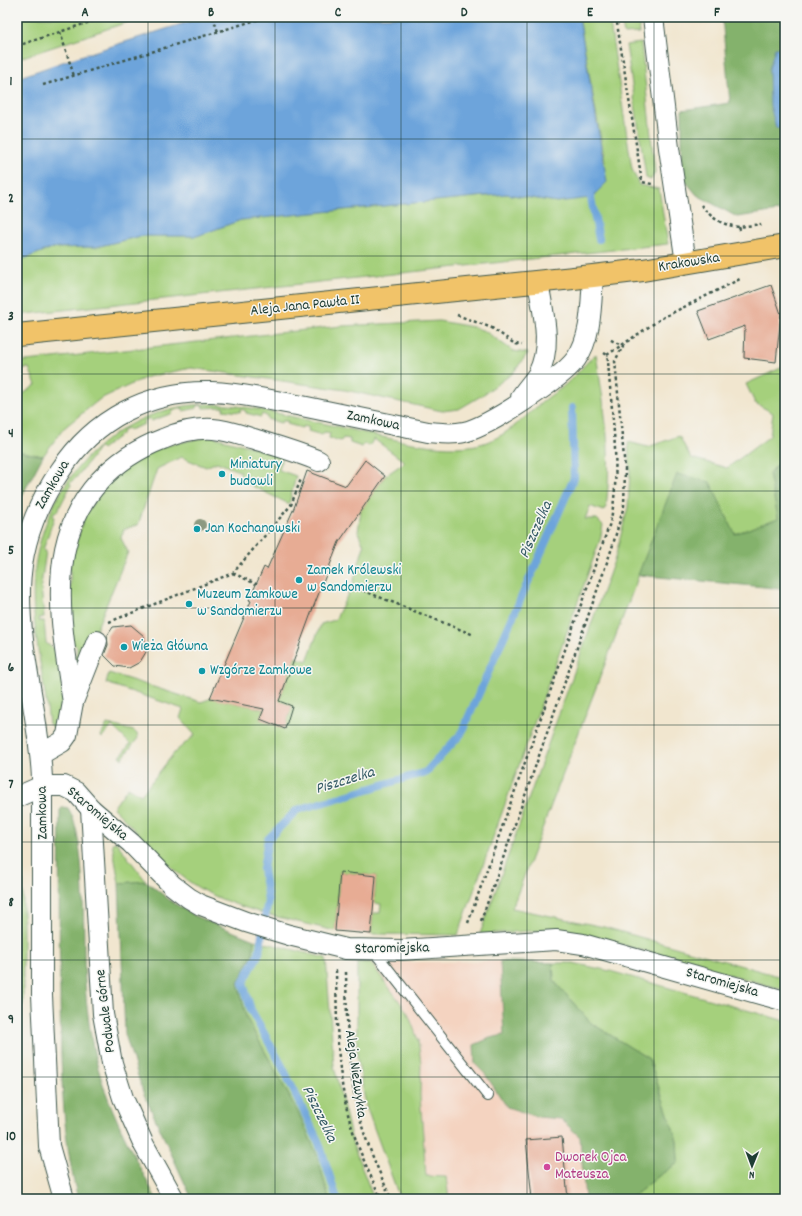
<svg xmlns="http://www.w3.org/2000/svg" width="802" height="1216" font-family="Dekko,sans-serif">
<style>
.built{fill:#f4d3c0}
.green{fill:#a5d07c;stroke:#628658}
.forest{fill:#84b26c;stroke:#527850}
.water{fill:#6da4db;stroke:#467088}
.lines{fill:none;stroke-linecap:round;stroke-linejoin:round}
.stream{stroke:#6da4db;stroke-width:8}
.building{fill:#e7ac94}
.lane-casing{stroke:#3e564b;stroke-width:12}
.street-casing{stroke:#3e564b;stroke-width:22}
.primary-casing{stroke:#3e564b;stroke-width:24}
.path{stroke:#3e564b;stroke-width:2.5;stroke-dasharray:3 3;stroke-linecap:butt}
.lane{stroke:#fff;stroke-width:10}
.street{stroke:#fff;stroke-width:20}
.primary{stroke:#f1c369;stroke-width:22}
.tree{fill:#8c9981}
.grid{fill:none;stroke:#1f3d34;stroke-width:1;stroke-opacity:0.55}
.culture-dot{fill:#0f9aa8;stroke:#f6f6f2;stroke-width:1.5}
.hotel-dot{fill:#d1479c;stroke:#f6f6f2;stroke-width:1.5}
.labels{text-anchor:middle;dominant-baseline:central;stroke-width:3;stroke-linejoin:round;paint-order:stroke}
.street-label{font-size:15px;fill:#1f3d34;stroke:#f6f6f2}
.culture-label{font-size:15px;fill:#0d838f;stroke:#f6f6f2;text-anchor:start}
.hotel-label{font-size:15px;fill:#b23c85;stroke:#f6f6f2;text-anchor:start}
.water-label{font-size:16px;font-style:italic;fill:#365c66;stroke:#f6f6f2}
.neatline{fill:none;stroke:#1f3d34;stroke-width:1.5}
.grid-label{font-size:13px;text-anchor:middle;font-weight:bold;fill:#1f3d34}
</style>
<rect width="100%" height="100%" fill="#f6f6f2"/>
<filter id="ink" filterUnits="userSpaceOnUse"><feTurbulence type="fractalNoise" baseFrequency=".025" numOctaves="2"/><feDisplacementMap in="SourceGraphic" scale="8" xChannelSelector="R" yChannelSelector="G"/><feConvolveMatrix kernelMatrix="1 2 1 2 8 2 1 2 1" color-interpolation-filters="sRGB"/></filter>
<filter id="wash" filterUnits="userSpaceOnUse"><feTurbulence type="fractalNoise" baseFrequency=".012" numOctaves="4" result="noise"/><feDisplacementMap in="SourceGraphic" scale="16" xChannelSelector="R" yChannelSelector="G"/><feGaussianBlur stdDeviation="0.9" result="paint"/><feColorMatrix in="noise" values="0 0 0 0 0 0 0 0 0 0 0 0 0 0 0 0 0 1.4 0 .05"/><feComposite in="paint" operator="in"/></filter>
<g filter="url(#wash)">
<rect width="100%" height="100%" fill="#f1e6cf"/>
<path class="built" d="M500 961 504 1036 490 1038 475 1064 485 1074 507 1107 538 1117 561 1119 580 1137 585 1199H449L446 1177 426 1176 420 1095 421 1063 408 1013 371 963Z"/>
<g class="green">
<path d="M17 17H143L17 59Z"/>
<path d="M579 17H609L632 169 639 185 659 189 668 244 17 315V258H26L52 248 96 247 141 236H197L241 220 506 194 557 202 605 162Z"/>
<path d="M621 17H638L640 33 624 34Z"/>
<path d="M641 43 655 172 651 180 646 178 645 170 626 45Z"/>
<path d="M439 321 473 327 485 331 513 351 528 353 513 373 481 396 459 409 442 411 345 390 191 368 147 377 100 399 64 428 43 456 17 451V398L36 385 29 368 17 369V362L341 326Z"/>
<path d="M596 354C604 406 613 456 606 507L603 511 590 506 585 519H597L603 525 600 540 458 935 371 934 373 913H380L381 904 374 903 376 876 340 872 335 931C292 920 246 912 206 892 171 874 141 835 113 808L128 787 141 795 175 752 195 735 180 718 183 709 106 683 109 673 201 702 212 698 264 709 260 719 285 729 292 706 279 701 295 657 307 661 321 624 335 620 352 586 364 546 358 532 361 510 385 476 405 462 374 439 369 446 364 444 362 447 350 443V439L343 438 341 441 329 438 330 433 324 432 322 435 308 431 309 428 304 426 302 428 287 424 288 421H282L281 423 267 419V416L262 414 261 417 246 413V411L241 409 240 412 223 410 224 407 203 408V406L198 405 197 408 183 411V408L172 411 173 413 151 421 150 418 144 421 145 424 129 430 127 428 122 431 123 433 102 449 100 447 95 451 96 452 75 479H74L70 483 71 485 57 512 55 511 53 516 54 518 43 550 46 551 41 586 44 617 39 618V621H44L46 643 59 653C60 669 70 719 55 729L49 724C44 675 30 625 34 576 42 489 104 415 193 405 236 400 288 417 331 425 374 434 443 456 484 443 508 436 527 414 546 399 552 394 560 390 566 384 577 375 585 363 596 354Z"/>
<path d="M785 366V456L769 474 779 518 735 534 710 483 677 475 512 908 604 927 785 978V990L566 929 480 934 615 558 628 507 630 472 628 442 648 447 679 436 691 458 727 468 770 436 773 413 755 403 746 384Z"/>
<path d="M210 436 283 455 279 470 296 476 289 504 238 479 241 472 217 462 206 467 181 457 157 469 138 525 124 529 121 538 128 552 92 640 76 673 73 658 76 656 77 646 71 643 70 563 85 515 110 478 156 448Z"/>
<path d="M107 724 134 731 137 734 138 738 122 759 120 757 130 744 112 726 102 738 101 736Z"/>
<path d="M116 842 146 881 119 883 112 843Z"/>
<path d="M23 881V1005L17 1006V883Z"/>
<path d="M254 940 326 958 334 1066 353 1145 374 1199H329L317 1155 300 1116 246 1017 238 983 253 953Z"/>
<path d="M357 962 371 963 408 1013 418 1040 421 1063 420 1095 426 1176 446 1177 449 1199H400L366 1106 357 1056Z"/>
<path d="M553 963H573L610 971 785 1021V1199H630L660 1175 678 1163 677 1140 649 1059 591 1023 554 981Z"/>
</g>
<g class="forest">
<path d="M722 17H785V210L737 217 697 195 682 177V110L730 103Z"/>
<path d="M17 451 43 456 17 505Z"/>
<path d="M785 456V589L638 575 677 474 710 482 735 534 778 518 769 474Z"/>
<path d="M63 807 68 808C88 837 82 943 85 982 86 1000 88 1019 91 1036 100 1095 130 1147 156 1199H78C61 1132 61 1064 60 996 59 934 59 872 60 810Z"/>
<path d="M146 881 172 902 197 917 254 940 253 953 238 983 246 1017 300 1116 317 1155 329 1199H192L143 1092 125 1034 119 883Z"/>
<path d="M500 961 553 963 554 981 591 1023 649 1059 677 1140 678 1163 660 1175 630 1199H585L580 1137 561 1119 538 1117 507 1107 485 1074 475 1064 474 1045 490 1038 504 1035Z"/>
</g>
<g class="water">
<path d="M204 17H579L607 182 591 198 557 202 506 194 241 220 197 236H141L96 247 52 248 26 258H17V78L74 58Z"/>
<path d="M775 48H785V129L776 128 770 105 769 69Z"/>
</g>
<g class="lines">
<g class="stream">
<path d="M591 198 599 239"/>
<path d="M337 1199 319 1143 282 1066 251 1010 243 983 259 953 268 900 263 869 268 839 297 810 426 772 461 734 574 478 572 408"/>
</g>
</g>
<g id="blocks">
<g class="building">
<path d="M771 285 781 314 776 362 744 358 745 326 709 339 698 311Z"/>
<path d="M365 460 385 476 339 542 313 608 279 701 292 706 285 729 260 719 264 709 210 698 251 601 249 600 264 567 267 569 294 508 307 471 346 486Z"/>
<path d="M131 625 144 636 146 652 140 662 129 668 115 666 104 655 108 645 107 636 113 627Z"/>
<path d="M340 872 376 876 371 934 335 931Z"/>
<path d="M562 1137 568 1199H532L526 1140Z"/>
</g>
</g>
</g>
<g filter="url(#ink)">
<use href="#blocks" fill-opacity="0" stroke="#3e564b" stroke-width="1"/>
<g class="lines">
<defs>
<path id="lane" d="M373 950 488 1096"/>
<g id="street">
<path d="M653 17 669 148 686 263"/>
<path d="M521 397C526 389 533 382 538 374 553 345 543 313 538 282"/>
<path d="M73 702C65 652 55 598 65 549 76 496 113 458 163 439 179 432 195 428 213 429 227 430 240 435 254 439 276 446 298 452 319 461"/>
<path d="M41 754 62 742 67 735 73 702 97 641"/>
<path d="M17 797 42 786H64L76 792 91 809 131 843 172 885 189 898 201 905 246 922 289 935 346 949 401 950 556 940 583 944 785 1001"/>
<path d="M91 809 103 1014 112 1063 123 1098 144 1145 174 1199"/>
<path d="M64 1199 49 1146 42 995V778C39 714 19 653 20 589 21 546 36 506 60 471 94 419 149 390 212 392 241 393 269 400 297 405 341 414 384 423 428 432 440 433 452 435 464 432 488 427 561 379 576 359 592 337 591 303 593 276"/>
</g>
<path id="primary" d="M17 335 593 276 643 270 785 246"/>
</defs>
<use href="#lane" class="lane-casing"/>
<use href="#street" class="street-casing"/>
<use href="#primary" class="primary-casing"/>
<g class="path">
<path d="M213 17 218 32"/>
<path d="M616 17 642 182 652 184"/>
<path d="M60 32 74 76"/>
<path d="M17 46 105 17"/>
<path d="M43 85 266 17"/>
<path d="M701 205C712 219 722 225 739 227"/>
<path d="M740 230 739 227 761 224"/>
<path d="M457 315 492 328 515 344 522 345"/>
<path d="M607 355 662 318 740 279"/>
<path d="M233 573 256 584"/>
<path d="M352 586 474 635"/>
<path d="M109 622 233 573 291 505 301 479"/>
<path d="M481 921 612 548 624 506 625 469 615 361 623 346 609 339"/>
<path d="M468 923 610 523C622 472 611 413 608 360L607 355 604 353"/>
<path d="M336 970C337 1023 336 1078 352 1128 359 1152 371 1176 381 1199"/>
<path d="M346 972C347 1022 347 1071 360 1119 367 1146 380 1173 391 1199"/>
</g>
<use href="#lane" class="lane"/>
<use href="#street" class="street"/>
<use href="#primary" class="primary"/>
</g>
<circle class="tree" cx="200" cy="525" r="6"/>
</g>
<path class="grid" d="M148 17V1199M275 17V1199M401 17V1199M527 17V1199M654 17V1199M17 139H785M17 256H785M17 374H785M17 491H785M17 608H785M17 725H785M17 842H785M17 960H785M17 1077H785"/>
<g class="culture-dot">
<circle cx="222" cy="474" r="4"/>
<circle cx="197" cy="529" r="4"/>
<circle cx="299" cy="580" r="4"/>
<circle cx="189" cy="604" r="4"/>
<circle cx="124" cy="647" r="4"/>
<circle cx="202" cy="671" r="4"/>
</g>
<circle class="hotel-dot" cx="547" cy="1167" r="4"/>
<g class="labels">
<g class="street-label">
<text transform="translate(689 263) rotate(-9)">Krakowska</text>
<text transform="translate(305 306) rotate(-6)">Aleja Jana Pawła II</text>
<text transform="translate(373 421) rotate(12)">Zamkowa</text>
<text transform="translate(53 485) rotate(-60)">Zamkowa</text>
<text transform="translate(43 813) rotate(-91)">Zamkowa</text>
<text transform="translate(97 814) rotate(40)">Staromiejska</text>
<text transform="translate(392 949) rotate(-1)">Staromiejska</text>
<text transform="translate(722 983) rotate(16)">Staromiejska</text>
<text transform="translate(106 1011) rotate(-97)">Podwale Górne</text>
<text transform="translate(355 1074) rotate(82)">Aleja NieZwykła</text>
</g>
<g class="culture-label">
<text x="230" y="465">Miniatury<tspan x="230" dy="17">budowli</tspan></text>
<text x="205" y="529">Jan Kochanowski</text>
<text x="307" y="571">Zamek Królewski<tspan x="307" dy="17">w Sandomierzu</tspan></text>
<text x="197" y="595">Muzeum Zamkowe<tspan x="197" dy="17">w Sandomierzu</tspan></text>
<text x="132" y="647">Wieża Główna</text>
<text x="210" y="671">Wzgórze Zamkowe</text>
</g>
<g class="hotel-label">
<text x="555" y="1158">Dworek Ojca<tspan x="555" dy="17">Mateusza</tspan></text>
</g>
<g class="water-label">
<text transform="translate(536 530) rotate(-66)">Piszczelka</text>
<text transform="translate(345 781) rotate(-17)">Piszczelka</text>
<text transform="translate(319 1114) rotate(64)">Piszczelka</text>
</g>
</g>
<rect width="802" height="1216" fill="none" stroke="#f6f6f2" stroke-width="44"/>
<g transform="translate(752 1166) rotate(181)" stroke="#f6f6f2" stroke-width="3" paint-order="stroke">
<path d="M0-3L7 15L0 10L-7 15Z" fill="#1f3d34"/>
<text y="-6" font-size="11" font-weight="bold" text-anchor="middle" fill="#1f3d34">N</text>
</g>
<rect x="22" y="22" width="758" height="1172" class="neatline"/>
<g class="grid-label">
<text x="85" y="16">A</text>
<text x="211" y="16">B</text>
<text x="338" y="16">C</text>
<text x="464" y="16">D</text>
<text x="590" y="16">E</text>
<text x="717" y="16">F</text>
<text x="11" y="85">1</text>
<text x="11" y="202">2</text>
<text x="11" y="320">3</text>
<text x="11" y="437">4</text>
<text x="11" y="554">5</text>
<text x="11" y="671">6</text>
<text x="11" y="788">7</text>
<text x="11" y="906">8</text>
<text x="11" y="1023">9</text>
<text x="11" y="1140">10</text>
</g>
</svg>
